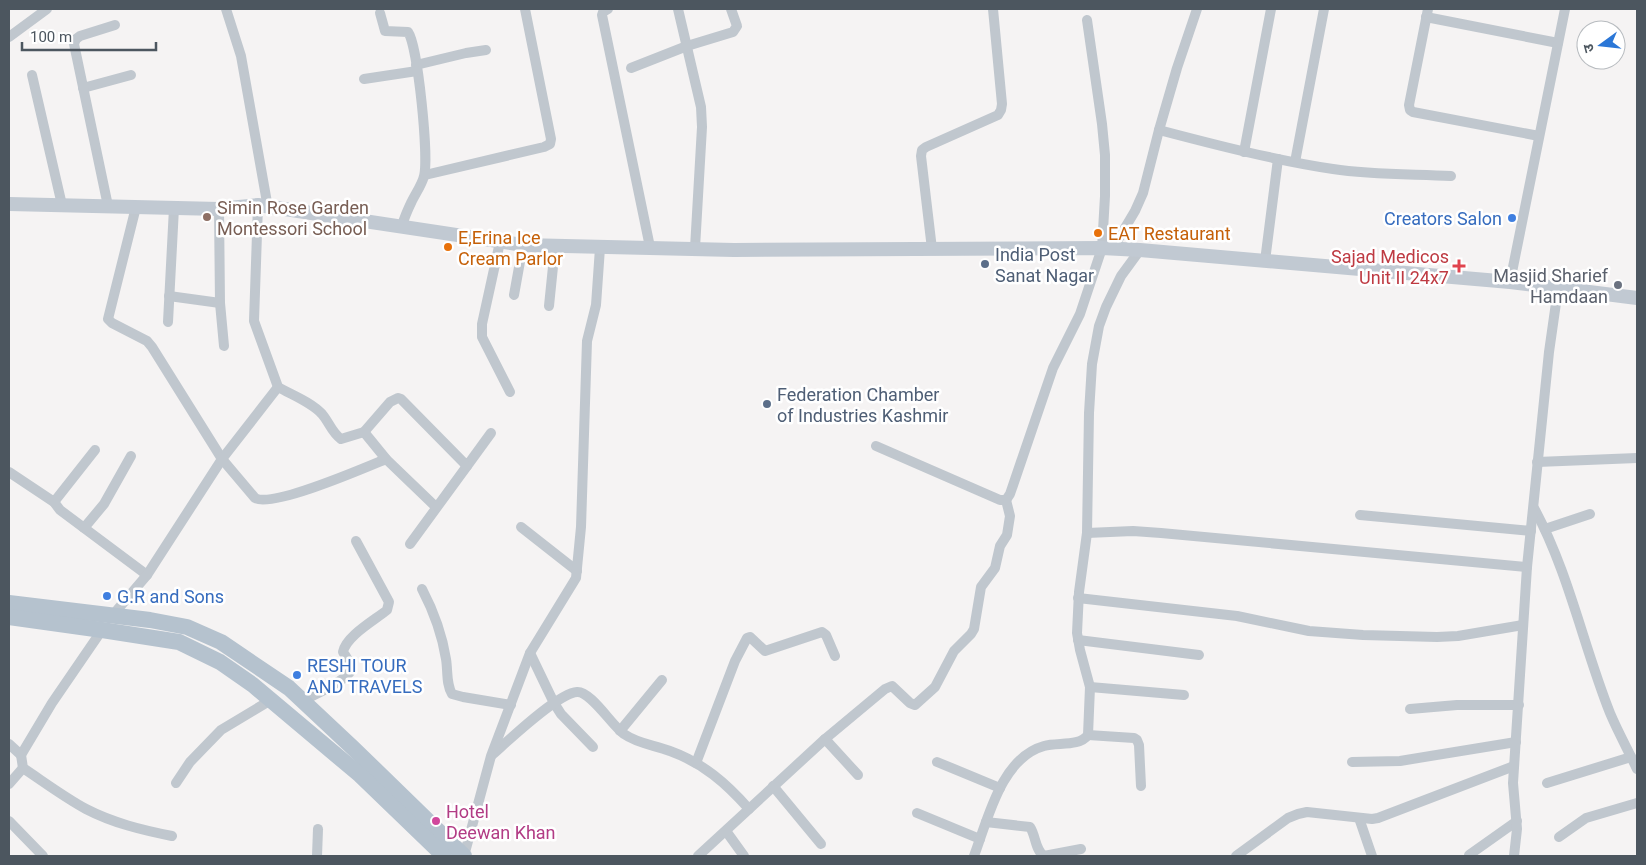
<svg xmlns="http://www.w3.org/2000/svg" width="1646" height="865" font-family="Roboto,'Noto Sans Devanagari',sans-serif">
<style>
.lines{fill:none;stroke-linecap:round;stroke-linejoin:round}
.street{stroke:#c0c7ce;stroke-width:10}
.secondary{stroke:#c1c9d2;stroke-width:14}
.primary{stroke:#b5c2ce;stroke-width:16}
.education-dot{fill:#8d6e63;stroke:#fff;stroke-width:2}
.shop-dot{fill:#3f7fe0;stroke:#fff;stroke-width:2}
.food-dot{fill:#e8710a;stroke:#fff;stroke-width:2}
.service-dot{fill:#5c6f8a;stroke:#fff;stroke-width:2}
.health-dot{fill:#e0444e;stroke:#fff;stroke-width:2}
.worship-dot{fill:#6b7280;stroke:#fff;stroke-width:2}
.hotel-dot{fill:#d1479c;stroke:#fff;stroke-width:2}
.labels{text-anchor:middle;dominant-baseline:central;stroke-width:5;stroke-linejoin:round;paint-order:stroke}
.education-label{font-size:18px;fill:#785e54;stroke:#fff;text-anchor:start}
.shop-label{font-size:18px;fill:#366cbe;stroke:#fff;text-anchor:start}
.food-label{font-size:18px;fill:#c56008;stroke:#fff;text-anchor:start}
.service-label{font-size:18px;fill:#4e5e75;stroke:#fff;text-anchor:start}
.health-label{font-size:18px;fill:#be3a42;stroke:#fff;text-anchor:end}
.worship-label{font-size:18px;fill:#5b616d;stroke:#fff;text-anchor:end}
.hotel-label{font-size:18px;fill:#b23c85;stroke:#fff;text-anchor:start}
</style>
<rect width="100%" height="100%" fill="#f5f3f3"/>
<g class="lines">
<g class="street">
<path d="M226 9 241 56 268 208"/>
<path d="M608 9 603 12 602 15 650 247"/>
<path d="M678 9 701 107 702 127 695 248"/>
<path d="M1428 9 1409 105 1410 110 1413 112 1539 136"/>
<path d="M380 13 385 31 408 32C418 46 429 158 424 176 422 185 415 194 411 203 407 211 404 219 401 228"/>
<path d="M1426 17 1558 43"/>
<path d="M9 37 47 9"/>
<path d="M416 65 466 53 486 50"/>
<path d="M631 68 687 46 733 32 737 26 731 9"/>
<path d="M32 75 62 205"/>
<path d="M364 79 417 71"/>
<path d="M83 88 131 75"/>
<path d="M1159 130C1216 145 1274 160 1333 169 1372 175 1412 174 1451 176"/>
<path d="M1244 152 1271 9"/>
<path d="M1295 162 1324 9"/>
<path d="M425 175 544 147 550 144 551 139 525 9"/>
<path d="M258 205 254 321 278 387C292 395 311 402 322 414 329 422 332 433 341 439L364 432 390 402 398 398 401 399 467 466 491 433"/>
<path d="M108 206 74 44 76 39 80 36 115 25"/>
<path d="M136 207 108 319 112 323 147 341 152 347 222 459 255 498C272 508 364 468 386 459"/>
<path d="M219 209 220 303 224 346"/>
<path d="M500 242 482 324V337L510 392"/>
<path d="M1113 248 1135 211 1143 193 1159 130 1177 68 1197 9"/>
<path d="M932 249 921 156 922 150 926 147 998 115 1001 110 1002 104 993 9"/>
<path d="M1265 261 1278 159"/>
<path d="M1510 282 1565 9"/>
<path d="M514 295 523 245"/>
<path d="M169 296 220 303"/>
<path d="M549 306 555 247"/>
<path d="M168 322 174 208"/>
<path d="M364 432 386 459 436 507"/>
<path d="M876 446 1000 500H1006L1010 494 1053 368 1080 314 1102 248 1105 196V155L1102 124 1087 20"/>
<path d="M1537 462 1637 458"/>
<path d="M9 472 54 502 60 510 147 575"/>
<path d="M54 502 95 450"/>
<path d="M1534 508C1569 573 1583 645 1610 713 1618 732 1628 750 1637 769"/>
<path d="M1360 515 1531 531"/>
<path d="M521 527 577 571"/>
<path d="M84 528 104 504 131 456"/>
<path d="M1545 529 1590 514"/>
<path d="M1087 533 1133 531 1161 533 1527 567"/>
<path d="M410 544 467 466"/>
<path d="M422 589C434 612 442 634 446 659 448 671 446 684 452 694L463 697 511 705"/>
<path d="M1078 598 1237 616 1309 631 1363 635 1437 637 1458 636 1523 625"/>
<path d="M112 616 147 575 222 459 278 387"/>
<path d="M1078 640 1199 655"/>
<path d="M530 653 554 703 561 714 593 747"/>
<path d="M1090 687 1184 695"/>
<path d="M303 701C313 695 348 680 351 670 352 664 346 657 343 652 346 636 375 620 387 610L389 602 356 541"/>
<path d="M1410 709 1457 705H1519"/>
<path d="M620 731 662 680"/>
<path d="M1088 735 1134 738 1137 740 1139 745 1141 786"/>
<path d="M825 739 858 775"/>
<path d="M9 744 21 755 52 703 102 630"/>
<path d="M21 755 23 768C44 782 64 797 86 809 113 823 142 830 172 836"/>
<path d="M492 755C508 741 558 693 577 692 591 691 612 726 624 734 638 744 655 745 670 751 703 763 726 783 749 809"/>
<path d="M937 762 1000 788"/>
<path d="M1352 762 1400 761 1516 742"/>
<path d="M696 763 735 661 747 638 750 637 765 651 822 632 826 635 835 656"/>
<path d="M176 783 190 762 221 730 271 700"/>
<path d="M1547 783 1631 757"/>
<path d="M9 784 23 768"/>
<path d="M773 786 821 844"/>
<path d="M917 813 980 839"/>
<path d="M1359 818 1372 856"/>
<path d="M9 821 43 856"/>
<path d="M986 822 1030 827C1036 836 1035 850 1044 856L1081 849"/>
<path d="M726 831 744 856"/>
<path d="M1559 837 1586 818 1637 803"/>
<path d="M1469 855 1517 821"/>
<path d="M317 856 318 829"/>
<path d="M464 856 491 756 530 653 576 578 581 527 587 341 596 305 600 248"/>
<path d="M698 856 825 739 885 689 892 686 910 703 915 705 935 687 954 651 971 634 974 629 981 587 995 568 1000 546 1007 535 1010 516 1006 500"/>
<path d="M974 856C988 819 1001 758 1044 746 1058 742 1079 747 1088 735L1090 687 1080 650 1077 633 1079 592 1087 533 1089 413 1092 364 1099 326 1106 307 1121 276 1140 250"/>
<path d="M1236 856 1288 818 1298 814 1307 812 1372 819 1378 818 1514 766"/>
<path d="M1514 856 1517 829 1513 783 1527 567 1549 352 1558 289"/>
</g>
<path class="secondary" d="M9 204 219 209 258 205 523 245 734 250 1102 248 1140 250 1510 282 1637 298"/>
<g class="primary">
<path d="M9 603 150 620 187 627 221 642 289 688 353 748 464 856"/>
<path d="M9 617 102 630 179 642 220 662 253 685 360 775 444 856"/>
</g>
</g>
<circle class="education-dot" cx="207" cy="217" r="5"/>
<g class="shop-dot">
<circle cx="1512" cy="218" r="5"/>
<circle cx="107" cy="596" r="5"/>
<circle cx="297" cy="675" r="5"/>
</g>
<g class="food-dot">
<circle cx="1098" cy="233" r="5"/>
<circle cx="448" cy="247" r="5"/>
</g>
<g class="service-dot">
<circle cx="985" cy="264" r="5"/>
<circle cx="767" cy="404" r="5"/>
</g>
<path class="health-dot" d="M1456.5 258.5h5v5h5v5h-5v5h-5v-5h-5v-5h5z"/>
<circle class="worship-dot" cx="1618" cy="285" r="5"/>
<circle class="hotel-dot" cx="436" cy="821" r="5"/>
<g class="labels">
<g class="education-label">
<text x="217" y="207">Simin Rose Garden<tspan x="217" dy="21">Montessori School</tspan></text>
</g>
<g class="shop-label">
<text x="1502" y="218" text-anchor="end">Creators Salon</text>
<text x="117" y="596">G.R and Sons</text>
<text x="307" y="665">RESHI TOUR<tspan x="307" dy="21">AND TRAVELS</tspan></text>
</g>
<g class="food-label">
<text x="1108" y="233">EAT Restaurant</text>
<text x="458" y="237">E,Erina Ice<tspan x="458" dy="21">Cream Parlor</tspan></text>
</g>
<g class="service-label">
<text x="995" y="254">India Post<tspan x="995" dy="21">Sanat Nagar</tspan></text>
<text x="777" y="394">Federation Chamber<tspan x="777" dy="21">of Industries Kashmir</tspan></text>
</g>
<g class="health-label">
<text x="1449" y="256">Sajad Medicos<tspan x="1449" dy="21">Unit II 24x7</tspan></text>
</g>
<g class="worship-label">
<text x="1608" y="275">Masjid Sharief<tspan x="1608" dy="21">Hamdaan</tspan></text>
</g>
<g class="hotel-label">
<text x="446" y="811">Hotel<tspan x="446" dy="21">Deewan Khan</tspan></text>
</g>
</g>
<rect width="1646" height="865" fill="none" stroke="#4c565f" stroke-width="20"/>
<g transform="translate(1601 45) rotate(255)"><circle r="24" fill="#ffffff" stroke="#b7bbbf"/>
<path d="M0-4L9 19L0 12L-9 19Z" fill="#2b77d7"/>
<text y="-8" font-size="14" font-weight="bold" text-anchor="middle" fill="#4c565f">उ</text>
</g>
<path d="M22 42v8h134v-8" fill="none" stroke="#4c565f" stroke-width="2.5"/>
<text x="30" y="42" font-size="15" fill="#4c565f" stroke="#ffffff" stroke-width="4" paint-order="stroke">100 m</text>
</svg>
